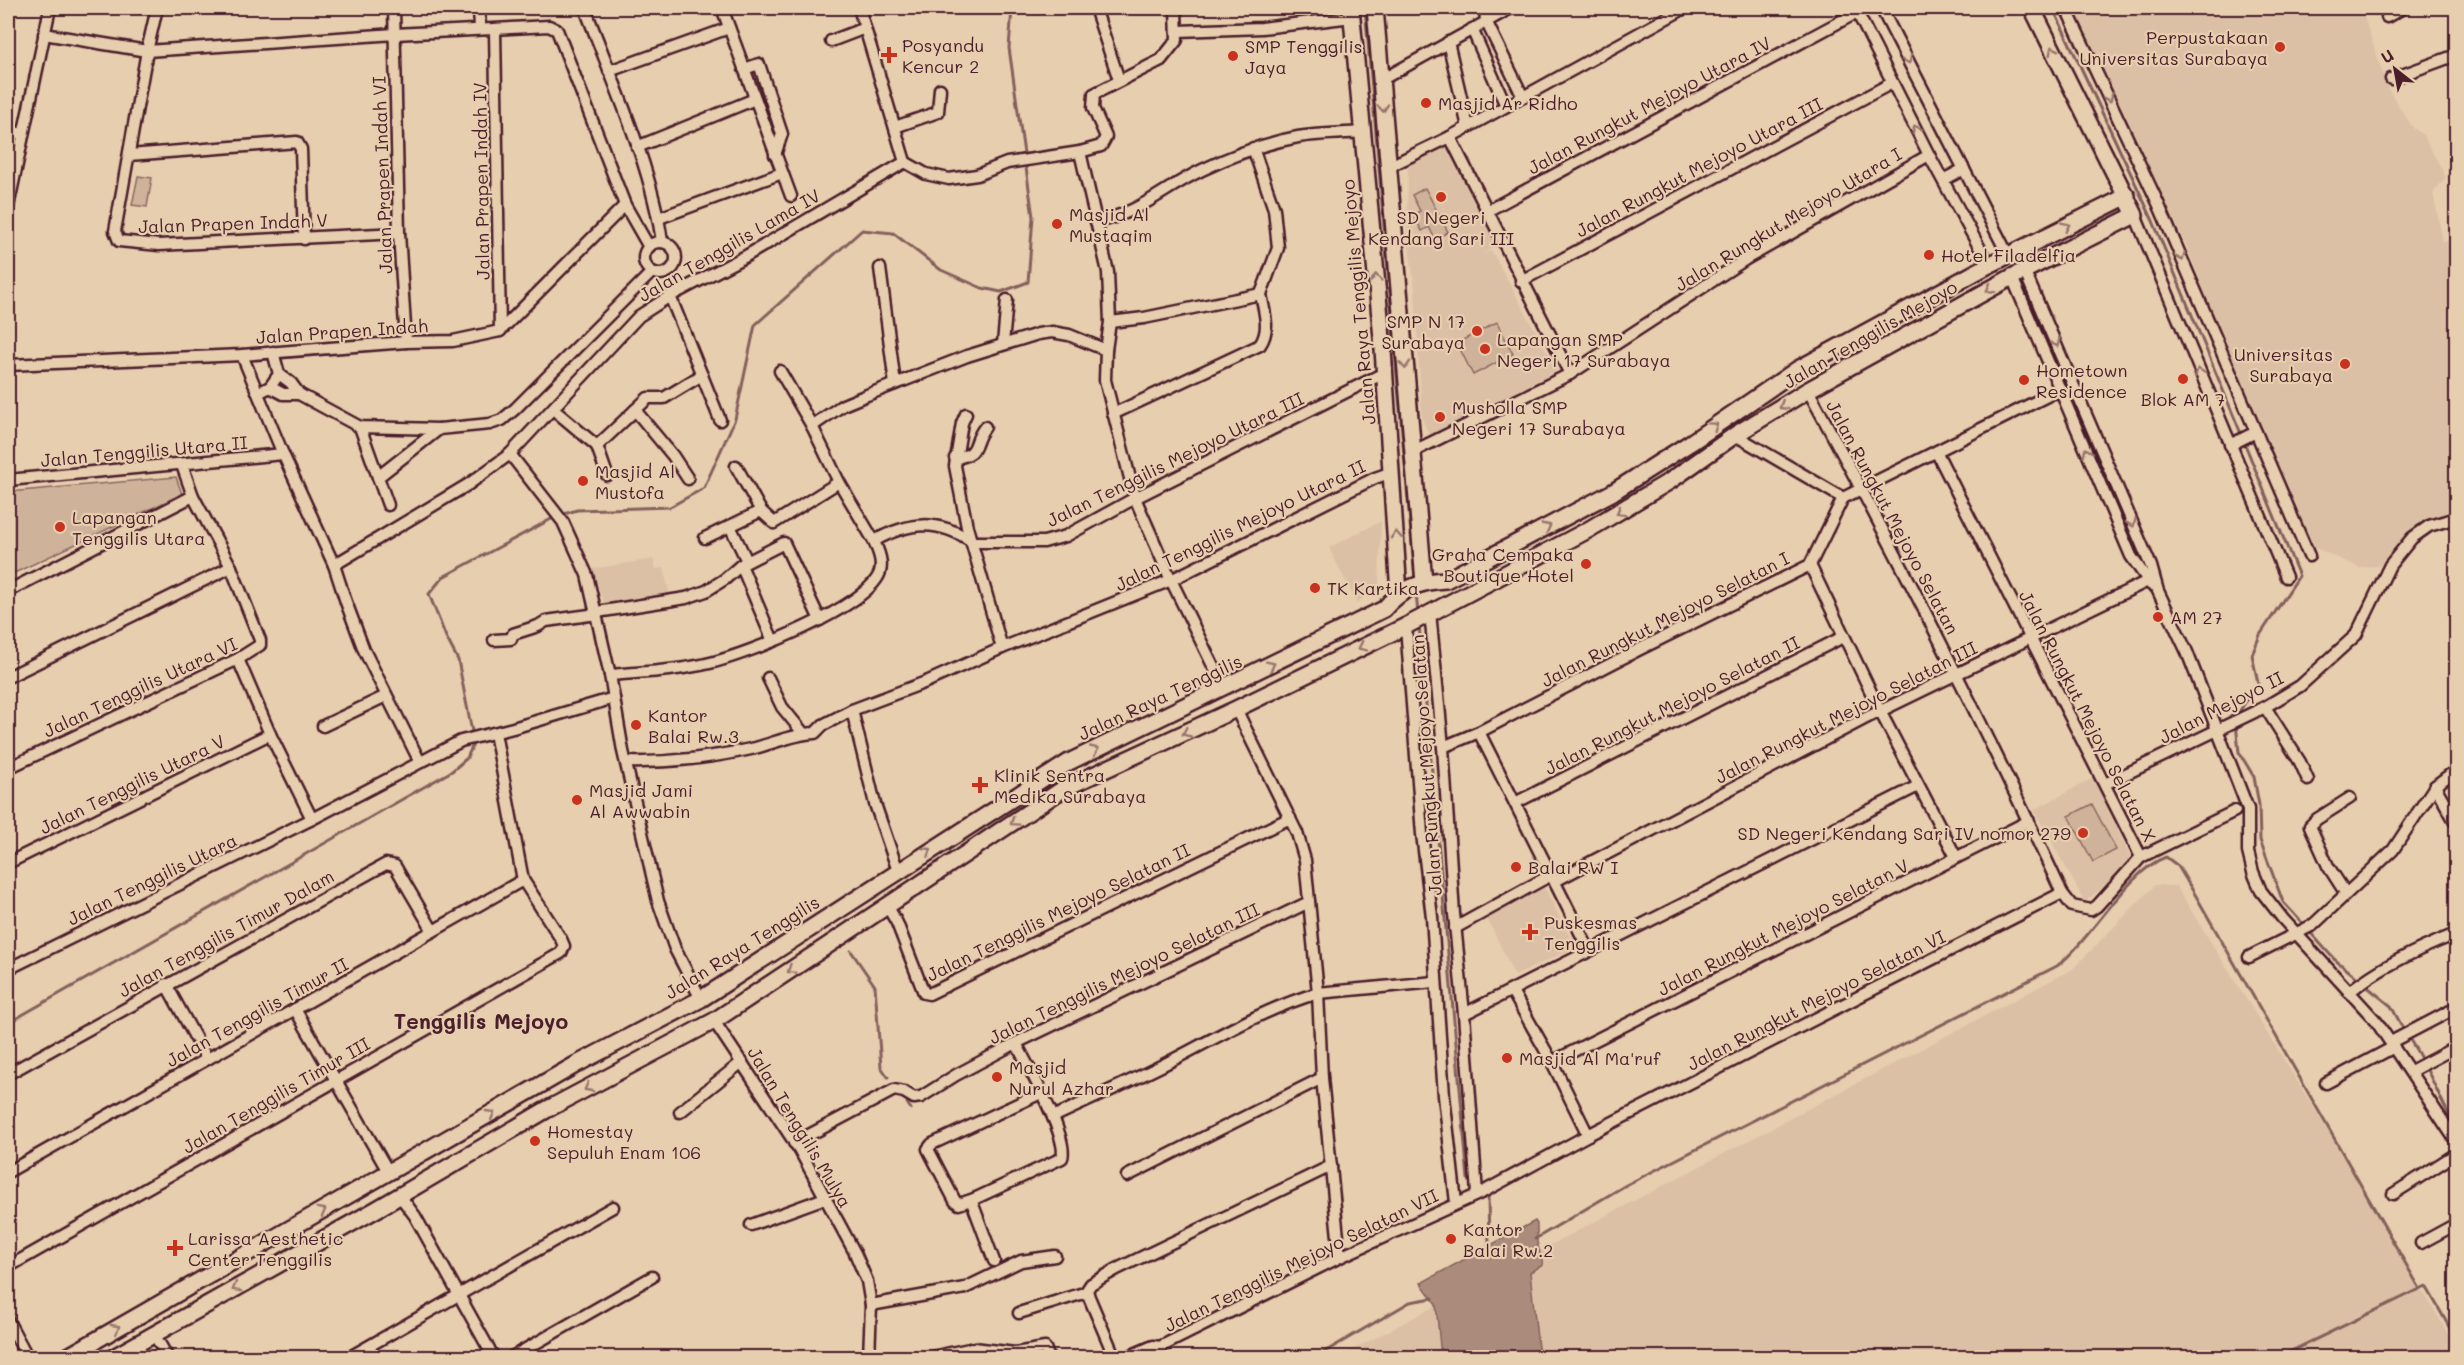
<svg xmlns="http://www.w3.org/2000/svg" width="2464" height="1365" font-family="Mali,sans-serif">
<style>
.built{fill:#dbc0a5}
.green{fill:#ceb299;stroke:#8c6862;stroke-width:1.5}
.water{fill:#ab8c7c;stroke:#84605c;stroke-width:1.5}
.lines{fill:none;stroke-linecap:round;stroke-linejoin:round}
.stream{stroke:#84605c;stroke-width:3}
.street-casing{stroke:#4a1f2b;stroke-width:15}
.secondary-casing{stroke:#4a1f2b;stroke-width:20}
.street{stroke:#e7ceaf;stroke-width:10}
.secondary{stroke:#e7ceaf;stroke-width:15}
.oneway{stroke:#98766d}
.poi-dot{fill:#c8321e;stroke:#e7ceaf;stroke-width:2}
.labels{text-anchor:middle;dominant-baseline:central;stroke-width:4.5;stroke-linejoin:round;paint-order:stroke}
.poi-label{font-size:18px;fill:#4a1f2b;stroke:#e7ceaf;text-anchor:start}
.street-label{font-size:18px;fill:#4a1f2b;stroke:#e7ceaf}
.quarter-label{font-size:21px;font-weight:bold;fill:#4a1f2b;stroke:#e7ceaf}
</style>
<rect width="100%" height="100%" fill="#e7ceaf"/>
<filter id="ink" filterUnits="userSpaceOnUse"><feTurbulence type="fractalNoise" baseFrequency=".0167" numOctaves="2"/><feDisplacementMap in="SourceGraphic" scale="12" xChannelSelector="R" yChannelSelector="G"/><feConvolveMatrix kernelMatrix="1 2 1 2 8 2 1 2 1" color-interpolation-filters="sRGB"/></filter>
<g filter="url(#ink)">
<g class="built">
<path d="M2074 8H2361L2388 89 2413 128 2423 135 2446 177 2433 193 2443 241 2456 242V511L2409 536 2384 565 2360 568 2307 544 2185 243Z"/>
<path d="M1447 143 1498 243 1482 255 1491 250 1557 370 1510 399 1432 440 1422 419 1415 290 1407 231 1408 164Z"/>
<path d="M1381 521 1379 586 1357 603 1329 548Z"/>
<path d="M653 559 656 569 664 568 670 598 606 609 592 569Z"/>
<path d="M2093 778 2130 856 2114 878 2085 902 2034 810Z"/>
<path d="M2155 885 2176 886 2320 1118 2456 1347V1358H1337L2073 969Z"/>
<path d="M1544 887 1575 947 1515 976 1486 916Z"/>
</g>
<g class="green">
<path d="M138 176 152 178 147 207 132 205Z"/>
<path d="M1425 188 1448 232 1435 239 1429 227 1422 231 1413 215 1420 211 1412 195Z"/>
<path d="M1497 322 1513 354 1473 375 1457 343Z"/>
<path d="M176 477 182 494 8 576 9 492Z"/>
<path d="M2092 804 2116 850 2093 862 2069 816Z"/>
</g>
<path class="water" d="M1535 1221 1537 1224V1242L1543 1265 1530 1272 1539 1357H1441L1436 1304 1421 1283Z"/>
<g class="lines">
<g class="stream">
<path d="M1365 8 1415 580"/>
<path d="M2053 8 2153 221 2242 436"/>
<path d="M561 515 577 510 670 507 704 488 735 419 755 325 862 230 893 233 941 270 982 288 1001 292 1028 282 1033 217 1009 48 1012 8"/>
<path d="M1416 592 1418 615"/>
<path d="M1419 625 1468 1179"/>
<path d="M2235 718 2258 683 2252 655 2260 635 2299 576 2244 442"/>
<path d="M2236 724 2239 752 2254 777 2259 805 2260 840 2283 902 2305 926"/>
<path d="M2309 931 2334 959 2360 980"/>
<path d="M851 951 875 986 881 1067 888 1077"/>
<path d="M2365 985 2391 1006 2405 1032"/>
<path d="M8 1023 452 771 467 758 474 742 458 660 446 637 429 594 443 577 555 517"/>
<path d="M2408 1037C2428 1066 2439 1098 2456 1128"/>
<path d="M907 1103 911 1109"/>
<path d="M1488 1195 1489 1247"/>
<path d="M1535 1239 1626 1185 2057 966C2092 939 2128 870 2166 857L2178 866 2196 896 2419 1287"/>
<path d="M1314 1358 1410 1302 1433 1298"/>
<path d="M2277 1358 2426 1286 2456 1339"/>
</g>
<defs>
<g id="street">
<path d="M157 8 147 51 115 231 119 241 159 245 399 233"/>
<path d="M394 8 399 233 406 342"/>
<path d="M479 8 480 29"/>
<path d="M585 8C612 80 652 167 662 242"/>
<path d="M722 8 791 196"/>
<path d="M859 8 905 162"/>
<path d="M1095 8 1119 80"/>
<path d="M1485 8 1486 21 1523 97"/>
<path d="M1855 8 1929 155 1989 265"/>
<path d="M1881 8 2008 255"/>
<path d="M2066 8 2158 203 2309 556"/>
<path d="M2387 17 2403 8"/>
<path d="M1472 29 1506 106"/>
<path d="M495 30 500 331"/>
<path d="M1178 31 1262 28 1352 17"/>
<path d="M44 34 147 51 395 34 549 26 557 30 625 205 649 247"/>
<path d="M831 41 865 28"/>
<path d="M1448 42 1468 127"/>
<path d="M744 69 759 64 782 134 775 155"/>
<path d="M609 71 729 28"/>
<path d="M2391 79 2456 55"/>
<path d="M1381 80 1511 8"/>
<path d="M895 127 938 112 940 89"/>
<path d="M8 131 23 134"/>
<path d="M1450 137 1570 374"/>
<path d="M637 147 755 99"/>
<path d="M1253 148 1274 209 1278 248 1261 294"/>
<path d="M1080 152 1101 146 1106 137 1093 108 1094 94 1161 60 1177 40 1176 8"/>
<path d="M129 155 297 142 301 149 304 239"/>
<path d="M905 162 926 174 949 179 977 175 1007 163 1080 152 1108 272 1110 322 1106 350 1105 380 1135 498 1171 580 1224 688"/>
<path d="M1388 167 1450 137 1685 8"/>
<path d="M1943 180 1964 169"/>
<path d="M8 207 50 8"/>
<path d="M1487 211 1858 12"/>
<path d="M2135 215 2286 577"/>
<path d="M659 218 782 173"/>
<path d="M1096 222C1143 212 1162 189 1202 170 1233 155 1265 143 1298 137 1319 133 1341 134 1362 132"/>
<circle cx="660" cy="258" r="16"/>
<path d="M880 268 895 384"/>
<path d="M2024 270 2151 566 2158 591 2187 652 2248 809V852L2253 872 2261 891 2283 919 2376 1021 2456 1141"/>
<path d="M2012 277 2131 556 2151 585"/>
<path d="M1521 281 1892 83"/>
<path d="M670 296 720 420"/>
<path d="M1110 322 1144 318 1261 294"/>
<path d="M1003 344 1007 300"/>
<path d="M242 355 283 454 334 565 346 602 364 650 420 762"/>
<path d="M8 365 242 355 406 342 453 341 500 331 625 205"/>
<path d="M780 371 812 426 839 482 874 541"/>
<path d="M279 374 291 383 299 394 360 427 439 429 490 424 502 420 515 409 652 272"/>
<path d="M270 387 283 394H299"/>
<path d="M1808 390C1898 555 1983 723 2062 893L2072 906 2091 910 2097 906 2141 857 1937 453"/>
<path d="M258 393 270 387 279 374 273 352"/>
<path d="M553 409 597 446 648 398H664L702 375"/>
<path d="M635 410 673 456 688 479"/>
<path d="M1113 414 1260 345C1271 329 1264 312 1261 294"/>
<path d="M812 426 843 405 867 395 967 356 1038 334 1052 332 1069 335 1106 350"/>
<path d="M360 427 388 505"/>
<path d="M1735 435 1843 498"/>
<path d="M2230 445 2256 432"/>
<path d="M597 446 607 475"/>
<path d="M1412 452 1570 374 1746 259 1929 155"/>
<path d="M510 454 563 522 587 575 610 675 623 751 658 901 675 949 701 999"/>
<path d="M955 458C982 454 971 444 985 427"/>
<path d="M736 466 761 511"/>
<path d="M378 477 439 429"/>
<path d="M8 480 283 454"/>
<path d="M730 526 747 561"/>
<path d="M705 538 761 511 774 523 839 482"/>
<path d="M973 542H1044L1066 536 1135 498 1384 373"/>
<path d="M334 565 469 484 510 454 639 316 670 296 746 256 905 162"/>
<path d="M741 565 773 641"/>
<path d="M1810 565 1880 711 1956 857"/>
<path d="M8 591 193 496"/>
<path d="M597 612 686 598 706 591 725 579 741 565 784 543 820 620"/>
<path d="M1430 612 1443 747 1454 914 1464 1014 1477 1194"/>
<path d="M1406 626 1422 834 1432 917 1444 1096 1456 1203"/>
<path d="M494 640 511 639 513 634 538 626 546 621 597 614"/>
<path d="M1002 648 1171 580 1375 478 1392 472"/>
<path d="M238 659 270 734 312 819"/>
<path d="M610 675C644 672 677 671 710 663 745 655 869 607 880 572 883 561 878 551 874 541 910 521 938 519 973 542"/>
<path d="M8 677 231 567"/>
<path d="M768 678 782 707 804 734"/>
<path d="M2265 707 2300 762 2308 780"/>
<path d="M1236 709 1297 833 1305 860 1318 993 1322 1078 1340 1257"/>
<path d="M852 710 875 804 898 871"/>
<path d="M323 726 386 696"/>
<path d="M1479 732 1589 950"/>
<path d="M1443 747 1479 732 1640 649 1810 565 1843 498 2061 389"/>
<path d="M626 762C668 763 710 758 751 749 772 744 793 734 815 733L823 725 852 710 926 682 1002 648 967 527 955 466 962 423 966 414"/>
<path d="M8 768 238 659 260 645V640L231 567 193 496 182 465"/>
<path d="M2105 784 2265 707 2300 686 2356 635 2390 565 2412 538 2429 526 2456 518"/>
<path d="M2435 786 2456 823"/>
<path d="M1515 803 1843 637"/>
<path d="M2141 857 2235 811"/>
<path d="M8 863 270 734"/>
<path d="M1555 881 1864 719 2154 578"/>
<path d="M2346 894 2328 866 2310 826 2317 819 2350 798"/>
<path d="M888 907 897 923 924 993 929 994 1290 818"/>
<path d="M1455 928 1551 875"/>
<path d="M2249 957 2313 925 2393 850 2435 786 2456 770"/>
<path d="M8 969 312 819 461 741 513 728 614 698"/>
<path d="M166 984 207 1059"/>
<path d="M1512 991 1552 1062 1588 1135"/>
<path d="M2349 992C2380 967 2420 948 2456 934"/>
<path d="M295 1009 389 1173"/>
<path d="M1464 1014 1918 786"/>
<path d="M714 1021 799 1149 855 1253 867 1281 871 1305 869 1358"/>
<path d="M2391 1042 2456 1008"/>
<path d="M1552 1062 2029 821"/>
<path d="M2411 1071 2456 1047"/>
<path d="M8 1074 386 864 395 866 433 931"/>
<path d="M2326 1083 2394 1047"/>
<path d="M680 1112 742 1062"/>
<path d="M1053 1117C1089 1100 1125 1084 1161 1066 1212 1040 1263 1009 1318 993L1435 982"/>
<path d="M794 1143 894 1090 904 1092 914 1098 921 1097 956 1075 1016 1043 1309 902"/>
<path d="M8 1172 523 880"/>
<path d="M1127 1176 1322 1078"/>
<path d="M2393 1194 2456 1154"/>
<path d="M400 1196 415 1216 494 1358"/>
<path d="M974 1199 959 1204 955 1201 928 1149 932 1144 1041 1093"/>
<path d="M751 1225 825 1198"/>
<path d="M2421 1243 2456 1224"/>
<path d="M994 1261 972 1202 974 1199 1062 1158C1069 1137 1027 1065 1016 1043"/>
<path d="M8 1267 561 953 564 946 561 939 523 880 495 733"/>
<path d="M871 1305 965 1288 1021 1261 1055 1256"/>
<path d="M1019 1313 1087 1292"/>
<path d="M8 1321 28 1358"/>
<path d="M154 1334 168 1358"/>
<path d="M348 1358 613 1207"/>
<path d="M510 1358 652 1277"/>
<path d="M927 1358 974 1348 1015 1353 1045 1348 1048 1356"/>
<path d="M1115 1358 1089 1297 1087 1290 1091 1284 1117 1269 1331 1166"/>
<path d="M1125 1358 1153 1346 1160 1347 1340 1257 1481 1193 1588 1135 2062 893"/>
<path d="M1152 1358 1159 1352 1160 1347"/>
</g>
<g id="secondary">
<path d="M1351 8 1383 349 1399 594"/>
<path d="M1375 8 1424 582"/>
<path d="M65 1358 577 1064 701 999 1069 762 1384 609C1401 589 1420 581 1446 580L1613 492 1690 443 1798 369 1989 265 2127 196"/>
<path d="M112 1358 377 1209 546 1110 714 1021 1063 789 1236 709 1406 626 1588 530 1670 481 1735 435 1808 390 2012 277 2135 215 2032 8"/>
</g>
</defs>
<use href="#street" class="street-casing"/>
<use href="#secondary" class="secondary-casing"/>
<use href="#street" class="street"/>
<use href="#secondary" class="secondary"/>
</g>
<defs><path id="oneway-chevron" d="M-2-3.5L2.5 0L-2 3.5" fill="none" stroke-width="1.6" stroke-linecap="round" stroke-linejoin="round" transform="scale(1.5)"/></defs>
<g class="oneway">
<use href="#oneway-chevron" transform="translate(2053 50) rotate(-117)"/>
<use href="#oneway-chevron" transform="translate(1908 60) rotate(63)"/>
<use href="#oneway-chevron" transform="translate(2109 98) rotate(64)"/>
<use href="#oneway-chevron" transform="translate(1383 108) rotate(85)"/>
<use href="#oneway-chevron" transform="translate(1916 129) rotate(-117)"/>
<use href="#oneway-chevron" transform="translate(2066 226) rotate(-26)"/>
<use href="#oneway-chevron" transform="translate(2181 257) rotate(67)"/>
<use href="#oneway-chevron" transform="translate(1376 278) rotate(-95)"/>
<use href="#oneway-chevron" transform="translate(1990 289) rotate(151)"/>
<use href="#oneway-chevron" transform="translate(2056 343) rotate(66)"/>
<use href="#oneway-chevron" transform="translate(1405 365) rotate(85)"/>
<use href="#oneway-chevron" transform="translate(2199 372) rotate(-112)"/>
<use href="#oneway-chevron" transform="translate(1783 406) rotate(148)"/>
<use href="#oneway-chevron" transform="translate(1714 426) rotate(-35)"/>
<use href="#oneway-chevron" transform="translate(2087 452) rotate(-113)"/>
<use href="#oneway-chevron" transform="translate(1620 512) rotate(150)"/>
<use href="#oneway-chevron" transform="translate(2132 523) rotate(67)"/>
<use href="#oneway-chevron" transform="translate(1547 527) rotate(-28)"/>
<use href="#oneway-chevron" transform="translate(1396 535) rotate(-93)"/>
<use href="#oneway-chevron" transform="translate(1362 647) rotate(154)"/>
<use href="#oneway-chevron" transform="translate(1271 665) rotate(-26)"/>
<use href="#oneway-chevron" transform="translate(1186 733) rotate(155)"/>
<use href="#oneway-chevron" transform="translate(1095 750) rotate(-25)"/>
<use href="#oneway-chevron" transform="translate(1014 822) rotate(146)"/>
<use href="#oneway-chevron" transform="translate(928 851) rotate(-33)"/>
<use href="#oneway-chevron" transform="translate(791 970) rotate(146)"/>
<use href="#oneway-chevron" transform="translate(588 1088) rotate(152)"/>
<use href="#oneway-chevron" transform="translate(491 1114) rotate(-31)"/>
<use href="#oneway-chevron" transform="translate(322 1211) rotate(-29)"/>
<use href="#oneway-chevron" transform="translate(236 1288) rotate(151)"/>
<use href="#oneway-chevron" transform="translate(116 1328) rotate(-30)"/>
</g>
</g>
<g class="poi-dot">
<circle cx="2280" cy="47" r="6"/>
<path d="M886 46h6v6h6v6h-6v6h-6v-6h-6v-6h6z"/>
<circle cx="1233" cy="56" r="6"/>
<circle cx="1426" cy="103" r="6"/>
<circle cx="1441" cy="197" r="6"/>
<circle cx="1057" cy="224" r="6"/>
<circle cx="1929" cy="255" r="6"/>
<circle cx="1477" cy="331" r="6"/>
<circle cx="1485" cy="349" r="6"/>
<circle cx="2345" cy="364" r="6"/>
<circle cx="2183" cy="379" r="6"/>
<circle cx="2024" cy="380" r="6"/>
<circle cx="1440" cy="417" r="6"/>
<circle cx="583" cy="481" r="6"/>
<circle cx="60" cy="527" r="6"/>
<circle cx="1586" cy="564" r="6"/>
<circle cx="1315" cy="588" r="6"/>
<circle cx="2158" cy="617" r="6"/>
<circle cx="636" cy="725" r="6"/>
<path d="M977 776h6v6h6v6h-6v6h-6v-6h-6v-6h6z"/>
<circle cx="577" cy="800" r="6"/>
<circle cx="2083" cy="833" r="6"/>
<circle cx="1516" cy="867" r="6"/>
<path d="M1527 923h6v6h6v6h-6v6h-6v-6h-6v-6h6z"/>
<circle cx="1507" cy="1058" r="6"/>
<circle cx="997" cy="1077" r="6"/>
<circle cx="535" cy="1141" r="6"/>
<circle cx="1451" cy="1239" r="6"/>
<path d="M172 1239h6v6h6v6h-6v6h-6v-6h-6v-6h6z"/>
</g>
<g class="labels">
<g class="poi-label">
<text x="2268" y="37" text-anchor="end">Perpustakaan<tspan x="2268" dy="21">Universitas Surabaya</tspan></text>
<text x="902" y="45">Posyandu<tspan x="902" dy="21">Kencur 2</tspan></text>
<text x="1245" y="46">SMP Tenggilis<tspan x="1245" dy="21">Jaya</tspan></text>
<text x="1438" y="103">Masjid Ar Ridho</text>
<text x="1069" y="214">Masjid Al<tspan x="1069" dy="21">Mustaqim</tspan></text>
<text x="1441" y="217" text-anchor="middle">SD Negeri<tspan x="1441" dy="21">Kendang Sari III</tspan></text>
<text x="1941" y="255">Hotel Filadelfia</text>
<text x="1465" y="321" text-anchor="end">SMP N 17<tspan x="1465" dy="21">Surabaya</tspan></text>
<text x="1497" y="339">Lapangan SMP<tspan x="1497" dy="21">Negeri 17 Surabaya</tspan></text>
<text x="2333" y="354" text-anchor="end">Universitas<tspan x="2333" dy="21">Surabaya</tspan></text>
<text x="2036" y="370">Hometown<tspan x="2036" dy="21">Residence</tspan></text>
<text x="2183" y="399" text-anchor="middle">Blok AM 7</text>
<text x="1452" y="407">Musholla SMP<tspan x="1452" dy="21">Negeri 17 Surabaya</tspan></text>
<text x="595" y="471">Masjid Al<tspan x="595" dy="21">Mustofa</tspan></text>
<text x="72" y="517">Lapangan<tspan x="72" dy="21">Tenggilis Utara</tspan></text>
<text x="1574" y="554" text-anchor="end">Graha Cempaka<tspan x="1574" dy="21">Boutique Hotel</tspan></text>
<text x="1327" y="588">TK Kartika</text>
<text x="2170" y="617">AM 27</text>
<text x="648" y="715">Kantor<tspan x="648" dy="21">Balai Rw.3</tspan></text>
<text x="994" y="775">Klinik Sentra<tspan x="994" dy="21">Medika Surabaya</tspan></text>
<text x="589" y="790">Masjid Jami<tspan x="589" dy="21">Al Awwabin</tspan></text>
<text x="2071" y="833" text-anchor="end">SD Negeri Kendang Sari IV nomor 279</text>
<text x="1528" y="867">Balai RW I</text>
<text x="1544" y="922">Puskesmas<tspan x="1544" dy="21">Tenggilis</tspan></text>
<text x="1519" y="1058">Masjid Al Ma'ruf</text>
<text x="1009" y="1067">Masjid<tspan x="1009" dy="21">Nurul Azhar</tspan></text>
<text x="547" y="1131">Homestay<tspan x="547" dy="21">Sepuluh Enam 106</tspan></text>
<text x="1463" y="1229">Kantor<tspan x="1463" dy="21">Balai Rw.2</tspan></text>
<text x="188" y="1238">Larissa Aesthetic<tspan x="188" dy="21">Center Tenggilis</tspan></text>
</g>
<g class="street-label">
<text transform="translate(1649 105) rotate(-28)">Jalan Rungkut Mejoyo Utara IV</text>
<text transform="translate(1699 167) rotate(-28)">Jalan Rungkut Mejoyo Utara III</text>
<text transform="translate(382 175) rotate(-92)">Jalan Prapen Indah VI</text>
<text transform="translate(481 181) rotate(-91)">Jalan Prapen Indah IV</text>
<text transform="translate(1788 219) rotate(-31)">Jalan Rungkut Mejoyo Utara I</text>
<text transform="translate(233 223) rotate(-2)">Jalan Prapen Indah V</text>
<text transform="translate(729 245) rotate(-30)">Jalan Tenggilis Lama IV</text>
<text transform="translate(1358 302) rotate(-95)">Jalan Raya Tenggilis Mejoyo</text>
<text transform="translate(342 331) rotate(-4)">Jalan Prapen Indah</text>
<text transform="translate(1870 334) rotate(-30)">Jalan Tenggilis Mejoyo</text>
<text transform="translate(144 451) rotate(-5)">Jalan Tenggilis Utara II</text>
<text transform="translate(1175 459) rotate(-26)">Jalan Tenggilis Mejoyo Utara III</text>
<text transform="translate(1893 517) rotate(62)">Jalan Rungkut Mejoyo Selatan</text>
<text transform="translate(1240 525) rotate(-26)">Jalan Tenggilis Mejoyo Utara II</text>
<text transform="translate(1665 619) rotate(-27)">Jalan Rungkut Mejoyo Selatan I</text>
<text transform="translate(140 687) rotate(-25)">Jalan Tenggilis Utara VI</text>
<text transform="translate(1160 697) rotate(-25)">Jalan Raya Tenggilis</text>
<text transform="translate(1672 705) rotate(-27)">Jalan Rungkut Mejoyo Selatan II</text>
<text transform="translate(2221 707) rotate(-27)">Jalan Mejoyo II</text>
<text transform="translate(1846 712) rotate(-27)">Jalan Rungkut Mejoyo Selatan III</text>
<text transform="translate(2088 716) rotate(63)">Jalan Rungkut Mejoyo Selatan X</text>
<text transform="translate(1426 765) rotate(-94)">Jalan Rungkut Mejoyo Selatan</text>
<text transform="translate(132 784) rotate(-26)">Jalan Tenggilis Utara V</text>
<text transform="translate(152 879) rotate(-26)">Jalan Tenggilis Utara</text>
<text transform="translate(1058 912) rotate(-26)">Jalan Tenggilis Mejoyo Selatan II</text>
<text transform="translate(1783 927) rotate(-27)">Jalan Rungkut Mejoyo Selatan V</text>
<text transform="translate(226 933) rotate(-29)">Jalan Tenggilis Timur Dalam</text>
<text transform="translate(742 947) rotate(-32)">Jalan Raya Tenggilis</text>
<text transform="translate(1124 973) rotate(-26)">Jalan Tenggilis Mejoyo Selatan III</text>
<text transform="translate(1816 1000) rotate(-27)">Jalan Rungkut Mejoyo Selatan VI</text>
<text transform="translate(257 1012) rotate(-29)">Jalan Tenggilis Timur II</text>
<text transform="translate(276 1095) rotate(-30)">Jalan Tenggilis Timur III</text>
<text transform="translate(800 1127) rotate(59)">Jalan Tenggilis Mulya</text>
<text transform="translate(1301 1260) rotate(-26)">Jalan Tenggilis Mejoyo Selatan VII</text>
</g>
<g class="quarter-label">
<text x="481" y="1020">Tenggilis Mejoyo</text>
</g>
</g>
<rect width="2464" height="1365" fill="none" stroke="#e7ceaf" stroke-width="30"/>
<rect x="15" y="15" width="2434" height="1335" fill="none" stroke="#4a1f2b" stroke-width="2" filter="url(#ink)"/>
<g transform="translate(2395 69) rotate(329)" stroke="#e7ceaf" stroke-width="4.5" paint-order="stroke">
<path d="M0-4.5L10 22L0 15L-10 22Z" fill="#4a1f2b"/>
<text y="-9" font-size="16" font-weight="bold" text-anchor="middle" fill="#4a1f2b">U</text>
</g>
</svg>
